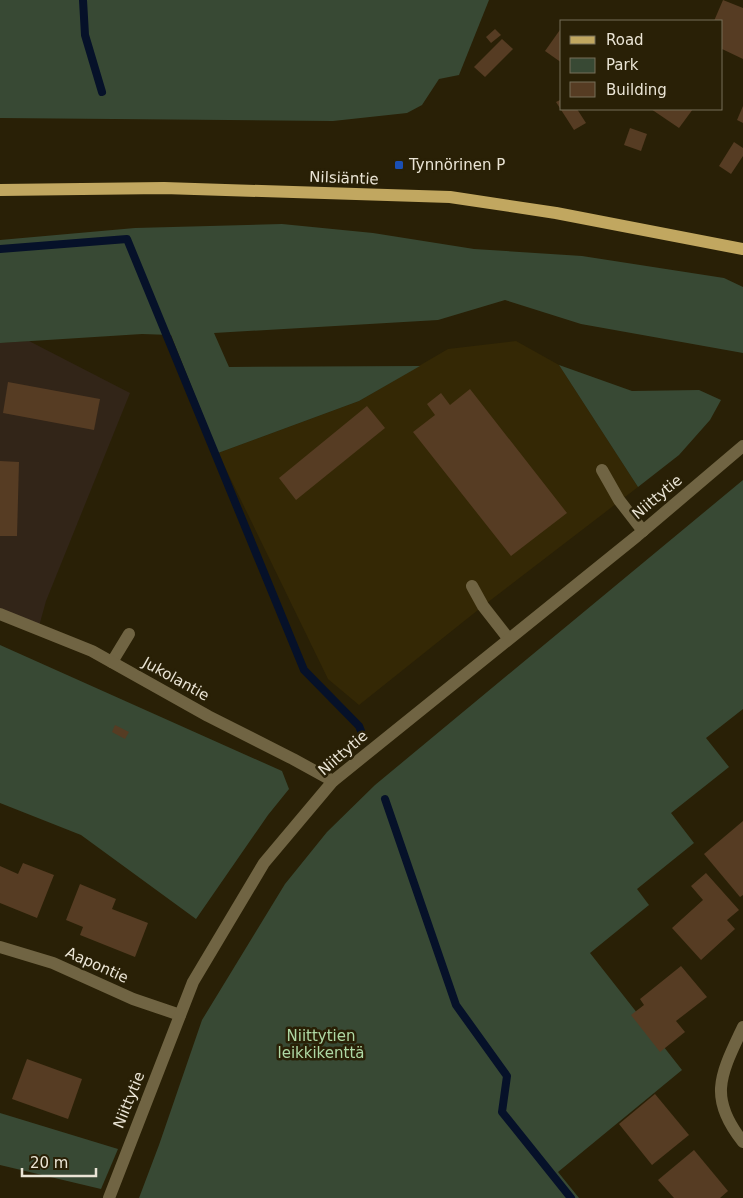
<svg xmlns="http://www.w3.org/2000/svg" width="743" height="1198" font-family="'DejaVu Sans',sans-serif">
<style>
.built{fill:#342805}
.industrial{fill:#322518}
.green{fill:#384934}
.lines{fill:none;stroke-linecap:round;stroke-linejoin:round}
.stream{stroke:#061129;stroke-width:8}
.building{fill:#563c23}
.lane{stroke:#706443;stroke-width:12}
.street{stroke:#706443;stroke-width:12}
.primary{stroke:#c1a760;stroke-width:12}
.transit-dot{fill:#1a4fb4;stroke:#292006;stroke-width:2}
.labels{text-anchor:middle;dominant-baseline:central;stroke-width:5;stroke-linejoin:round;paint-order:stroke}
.poi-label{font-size:15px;fill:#eae4d5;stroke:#292006;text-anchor:start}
.street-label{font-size:15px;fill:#eae4d5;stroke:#292006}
.park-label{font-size:15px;fill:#aed8a4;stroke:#292006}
</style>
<rect width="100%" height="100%" fill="#292006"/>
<path class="built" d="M516 341 559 365 638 487 483 606 359 705 328 679 218 453 359 401 448 349Z"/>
<path class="industrial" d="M29 341 130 393 46 601 38 630 0 614V343Z"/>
<g class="green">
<path d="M0 0H489L459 75 439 79 422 105 407 113 333 121 0 118Z"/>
<path d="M282 224 373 233 474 249 582 256 724 278 743 287V353L581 324 505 300 438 320 214 333 229 367 420 366 359 401 218 453 171 335 142 334 0 343V240L135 228Z"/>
<path d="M559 365 632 391 699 390 721 400 710 420 679 455 638 487Z"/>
<path d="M743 480V709L706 738 729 767 671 813 694 843 637 889 649 905 590 953 682 1070 558 1172 579 1198H139L159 1145 202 1020 285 884 327 832 375 785Z"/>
<path d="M0 645 282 771 289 789 268 815 196 919 81 835 0 803Z"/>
<path d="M0 1113 118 1149 101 1189 0 1165Z"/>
</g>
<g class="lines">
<g class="stream">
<path d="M83 0 85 35 102 92"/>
<path d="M0 249 127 239 304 670 359 726 361 731"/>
<path d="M385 799 456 1005 507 1076 502 1112 571 1198"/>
</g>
</g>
<g class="building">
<path d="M723 0 743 8V59L722 49V21H714Z"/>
<path d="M562 27V63L545 51Z"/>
<path d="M495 29 501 35 491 43 486 37Z"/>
<path d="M502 39 513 49 485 77 474 67Z"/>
<path d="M562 99V109H577L586 123 574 130 556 102Z"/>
<path d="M743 106V123L737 120Z"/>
<path d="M651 109H693L679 128Z"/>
<path d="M630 128 647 134 641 151 624 145Z"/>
<path d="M734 142 743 148V156L731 174 719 166Z"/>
<path d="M8 382 100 399 94 430 3 413Z"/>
<path d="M470 389 567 513 511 556 413 432 435 415 427 404 441 393 450 405Z"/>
<path d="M367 406 385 428 296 500 279 478Z"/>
<path d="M0 461 19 462 17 536H0Z"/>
<path d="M115 725 129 732 125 739 112 732Z"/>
<path d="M743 821V895L740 897 704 854Z"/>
<path d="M23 863 54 875 37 918 0 903V866L18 874Z"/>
<path d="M706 873 739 910 727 920 735 929 701 960 672 928 703 900 691 886Z"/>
<path d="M80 884 116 899 112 909 148 923 135 957 80 935 83 927 66 920Z"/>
<path d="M681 966 707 997 676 1021 685 1032 660 1052 631 1015 644 1005 640 999Z"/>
<path d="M27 1059 82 1079 68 1119 12 1099Z"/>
<path d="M655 1094 689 1135 652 1165 619 1124Z"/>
<path d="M694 1150 728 1191 720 1198H674L658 1180Z"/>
</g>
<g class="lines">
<g class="lane">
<path d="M602 470 619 500 643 531"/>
<path d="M472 586 483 606 508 638"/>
<path d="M112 662 129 634"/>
</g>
<g class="street">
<path d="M0 614 92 651 208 716 293 759 333 781"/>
<path d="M0 947 53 963 133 999 180 1015"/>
<path d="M743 1027C721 1074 707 1097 743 1142"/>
<path d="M109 1198 193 982 264 863 333 781 637 536 743 446"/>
</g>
<path class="primary" d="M0 190 164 188 450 197 556 213 743 249"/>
</g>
<rect class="transit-dot" x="394" y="160" width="10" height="10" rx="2.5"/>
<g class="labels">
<g class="poi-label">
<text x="409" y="165">Tynnörinen P</text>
</g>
<g class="street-label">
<text transform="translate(344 178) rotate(2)">Nilsiäntie</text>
<text transform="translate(657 497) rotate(-40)">Niittytie</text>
<text transform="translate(176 679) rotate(29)">Jukolantie</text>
<text transform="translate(343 753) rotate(-41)">Niittytie</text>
<text transform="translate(97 965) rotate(24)">Aapontie</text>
<text transform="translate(129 1100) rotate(-68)">Niittytie</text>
</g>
<g class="park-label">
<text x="321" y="1036">Niittytien<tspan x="321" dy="17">leikkikenttä</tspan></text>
</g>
</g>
<rect x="560" y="20" width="162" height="90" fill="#292006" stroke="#766e59"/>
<rect x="570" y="36" width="25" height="8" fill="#c1a760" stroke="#766e59"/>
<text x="606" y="45" font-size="15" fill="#eae4d5">Road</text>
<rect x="570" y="58" width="25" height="15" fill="#384934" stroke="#766e59"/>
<text x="606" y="70" font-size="15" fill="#eae4d5">Park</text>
<rect x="570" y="82" width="25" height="15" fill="#563c23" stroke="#766e59"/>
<text x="606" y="95" font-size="15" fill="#eae4d5">Building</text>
<path d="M22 1168v8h74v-8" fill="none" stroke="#eae4d5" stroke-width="2.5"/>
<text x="30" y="1168" font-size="15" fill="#eae4d5" stroke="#292006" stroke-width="4" paint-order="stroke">20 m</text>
</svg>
